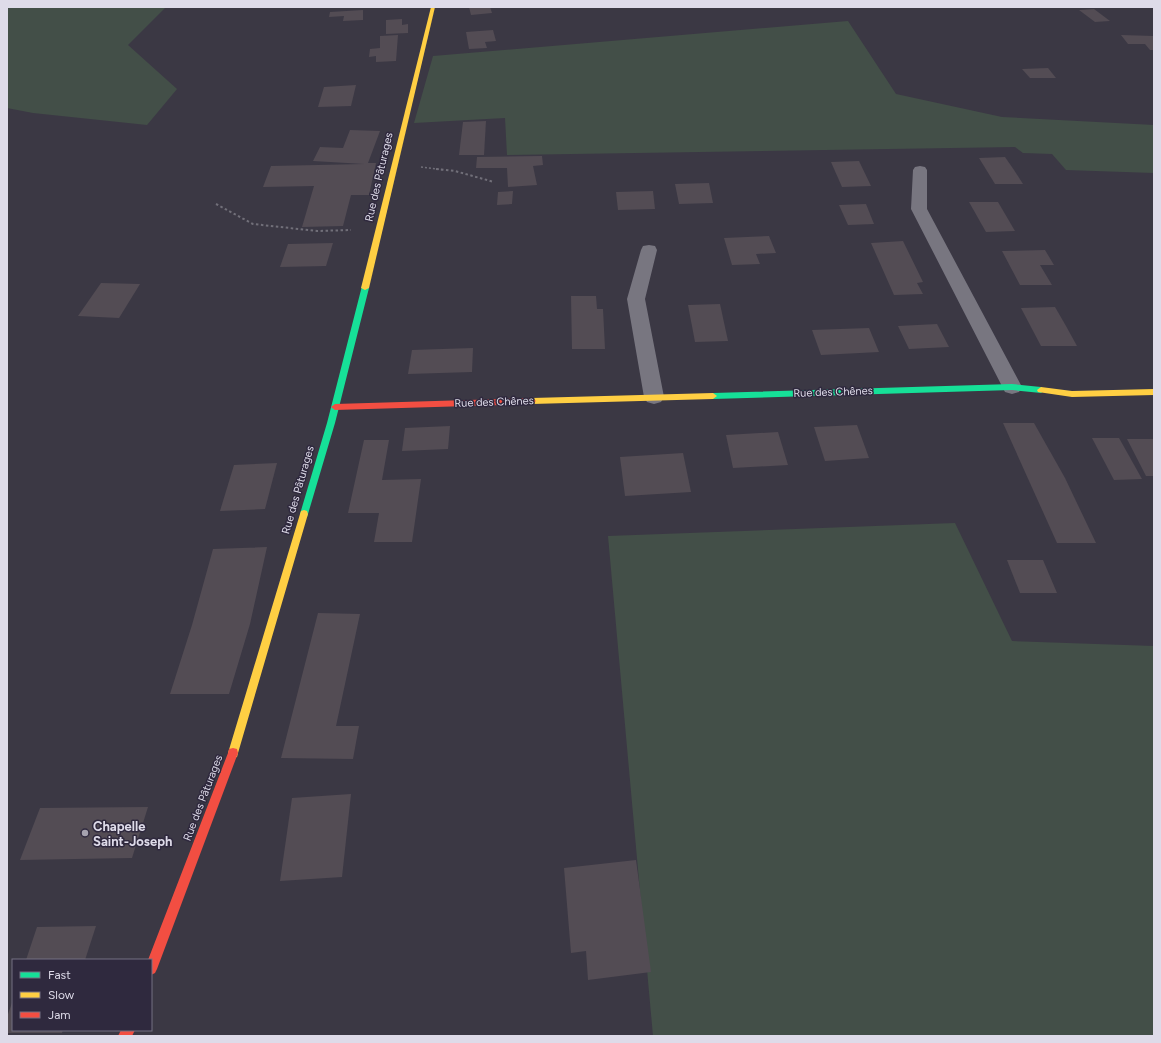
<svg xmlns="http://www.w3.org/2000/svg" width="1161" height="1043" font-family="Figtree,sans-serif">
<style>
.green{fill:#434f48}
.building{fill:#534c54}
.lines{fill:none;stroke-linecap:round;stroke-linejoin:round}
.path-far1{stroke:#716f79;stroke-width:1.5;stroke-dasharray:2 2;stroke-linecap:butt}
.path{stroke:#716f79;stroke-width:2;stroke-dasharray:2.5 2.5;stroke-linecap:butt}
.street{fill:#787680;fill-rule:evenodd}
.fast{fill:#16e098;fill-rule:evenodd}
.slow{fill:#ffcf43;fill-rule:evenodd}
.jam{fill:#f24e42;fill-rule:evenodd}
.poi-dot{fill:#a5a2af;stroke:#2f293e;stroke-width:1.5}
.labels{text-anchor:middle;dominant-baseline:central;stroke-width:3;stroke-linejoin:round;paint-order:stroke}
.street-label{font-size:11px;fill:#dedbe9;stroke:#2f293e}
.near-poi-label{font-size:13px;font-weight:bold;fill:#dedbe9;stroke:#2f293e;text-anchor:start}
</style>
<rect width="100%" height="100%" fill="#3b3844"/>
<g class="green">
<path d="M7 7H166L128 45 177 89 147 125 33 113 7 108Z"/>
<path d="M848 21 896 94 1002 117 1154 125V173L1066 170 1052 154 1023 153 1015 147 507 155 505 118 414 123 433 56Z"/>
<path d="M955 523 1012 641 1154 646V1036H653L608 536Z"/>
</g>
<g class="building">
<path d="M469 7H490L492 13 471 15Z"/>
<path d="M1094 9 1110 21 1095 22 1079 10Z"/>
<path d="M363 10V20L343 21 344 16 329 17 330 12Z"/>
<path d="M402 19V25L408 24V33L386 34V20Z"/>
<path d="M493 30 496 41 485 42 487 48 469 49 466 32Z"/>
<path d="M398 35 396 61 376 62V56L369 57 370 49 380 48V36Z"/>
<path d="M1121 35 1154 36V50H1150L1145 44H1128Z"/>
<path d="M1048 68 1056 78H1030L1022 69Z"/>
<path d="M356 85 351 106 318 107 324 87Z"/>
<path d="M486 121 484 155H459L463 122Z"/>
<path d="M350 130 380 131 368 163H376L369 195H351L343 226 302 227 314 186 263 187 271 166 364 164 313 161 320 147 343 148Z"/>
<path d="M542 156 543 165 533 166 537 185 508 187 507 168H476L477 157Z"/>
<path d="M1005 157 1014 170 1023 184H995L979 158Z"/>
<path d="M859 161 871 186 842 187 831 162Z"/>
<path d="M709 183 713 203 679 204 675 184Z"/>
<path d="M513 191 512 204 497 205 498 192Z"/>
<path d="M653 191 655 209 618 210 616 192Z"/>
<path d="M969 202H998L1015 231 986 232Z"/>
<path d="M866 204 874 224 848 225 839 205Z"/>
<path d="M769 236 776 253 756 254 760 264 732 265 724 238Z"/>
<path d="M903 241 923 282 917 283 923 294 894 295 871 243Z"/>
<path d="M333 243 326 266 280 267 288 244Z"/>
<path d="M1045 250 1054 265H1040L1052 285H1020L1002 251Z"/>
<path d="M101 283 140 284 119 318 78 316Z"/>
<path d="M571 296H596L597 309H603L605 349H572Z"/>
<path d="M720 304 728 341 695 342 688 305Z"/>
<path d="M1055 307 1066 326 1077 346H1041L1021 308Z"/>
<path d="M937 324 949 347 909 349 898 326Z"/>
<path d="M869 328 879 352 821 355 812 330Z"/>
<path d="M473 348 472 372 408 374 412 350Z"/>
<path d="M1003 423H1034L1065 478 1096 543H1057Z"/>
<path d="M857 425 869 458 825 461 814 427Z"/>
<path d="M450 426 448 449 402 451 405 428Z"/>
<path d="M778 432 788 465 733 468 726 435Z"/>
<path d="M1092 438H1119L1142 479 1114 480Z"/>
<path d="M1127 439H1154V476H1146Z"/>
<path d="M364 440H389L382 480 421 479 412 542H374L379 513H348Z"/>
<path d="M683 453 691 492 625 496 620 457Z"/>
<path d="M277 463 265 509 220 511 234 465Z"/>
<path d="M267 547 250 624 229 694H170L192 625 213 549Z"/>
<path d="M1007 560H1043L1057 593H1020Z"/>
<path d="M318 613 360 614 336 726H359L353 759 281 758Z"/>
<path d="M351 794 342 877 280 881 292 798Z"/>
<path d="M148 807 132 858 20 860 40 808Z"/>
<path d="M636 860 651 972 588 980 586 951 571 953 564 868Z"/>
<path d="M96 926 85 960H26L37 927Z"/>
<path d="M13 1000V1030H63L62 1033H7V1017Z"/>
</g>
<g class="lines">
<path class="path-far1" d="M421 167 444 170"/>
<g class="path">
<path d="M436 169 455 171 494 182"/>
<path d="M216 204 253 224 317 231 351 230"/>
</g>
<g class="street">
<path d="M920 166 925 167 927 170V209L1022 387 1019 392 1012 394 1005 392 911 209 913 170 915 167Z"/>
<path d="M649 245 655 246 657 250 645 299 664 397 661 402 654 404 647 402 644 397 627 299 641 250 643 246Z"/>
</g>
<g class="fast">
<path d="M362 286H368L369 288 335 423 308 514 307 517H301L300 514 327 423Z"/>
<path d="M1012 384 1041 387 1045 390 1041 393 1012 390 713 399 709 396 713 393Z"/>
</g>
<g class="slow">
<path d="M431 7H435L369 288 365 290 361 288Z"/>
<path d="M1041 387 1072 391 1154 389V395L1072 397 1038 392 1037 390Z"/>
<path d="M713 393 717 396 713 399 532 404 528 401 532 398Z"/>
<path d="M304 510 307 511 308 514 238 753 237 757 233 758 229 757 228 753 300 514 301 511Z"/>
</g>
<g class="jam">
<path d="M532 398 536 401 532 404 335 410 331 407 335 404Z"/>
<path d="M233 748 237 749 238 753 157 969 155 973 151 975V960H148L228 753 229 749Z"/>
<path d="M121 1030H135L132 1036H118Z"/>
</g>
</g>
<circle class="poi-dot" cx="85" cy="833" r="4"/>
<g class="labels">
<g class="street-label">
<text transform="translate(379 177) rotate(-77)">Rue des Pâturages</text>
<text transform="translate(833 392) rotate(-2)">Rue des Chênes</text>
<text transform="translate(494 402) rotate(-2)">Rue des Chênes</text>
<text transform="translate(298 490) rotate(-74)">Rue des Pâturages</text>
<text transform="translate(203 798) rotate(-69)">Rue des Pâturages</text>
</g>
<g class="near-poi-label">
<text x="93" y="826">Chapelle<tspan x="93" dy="15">Saint-Joseph</tspan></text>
</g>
</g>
<rect width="1161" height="1043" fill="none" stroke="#dedbe9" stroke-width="16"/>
<rect x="12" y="959" width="140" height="72" fill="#2f293e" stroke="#757082"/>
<rect x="20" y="972" width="20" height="6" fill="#16e098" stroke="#757082"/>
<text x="48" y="979" font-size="12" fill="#dedbe9">Fast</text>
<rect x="20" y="992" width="20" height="6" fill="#ffcf43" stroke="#757082"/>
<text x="48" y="999" font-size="12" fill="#dedbe9">Slow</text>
<rect x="20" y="1012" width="20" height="6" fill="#f24e42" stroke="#757082"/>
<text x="48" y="1019" font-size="12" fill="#dedbe9">Jam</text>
</svg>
